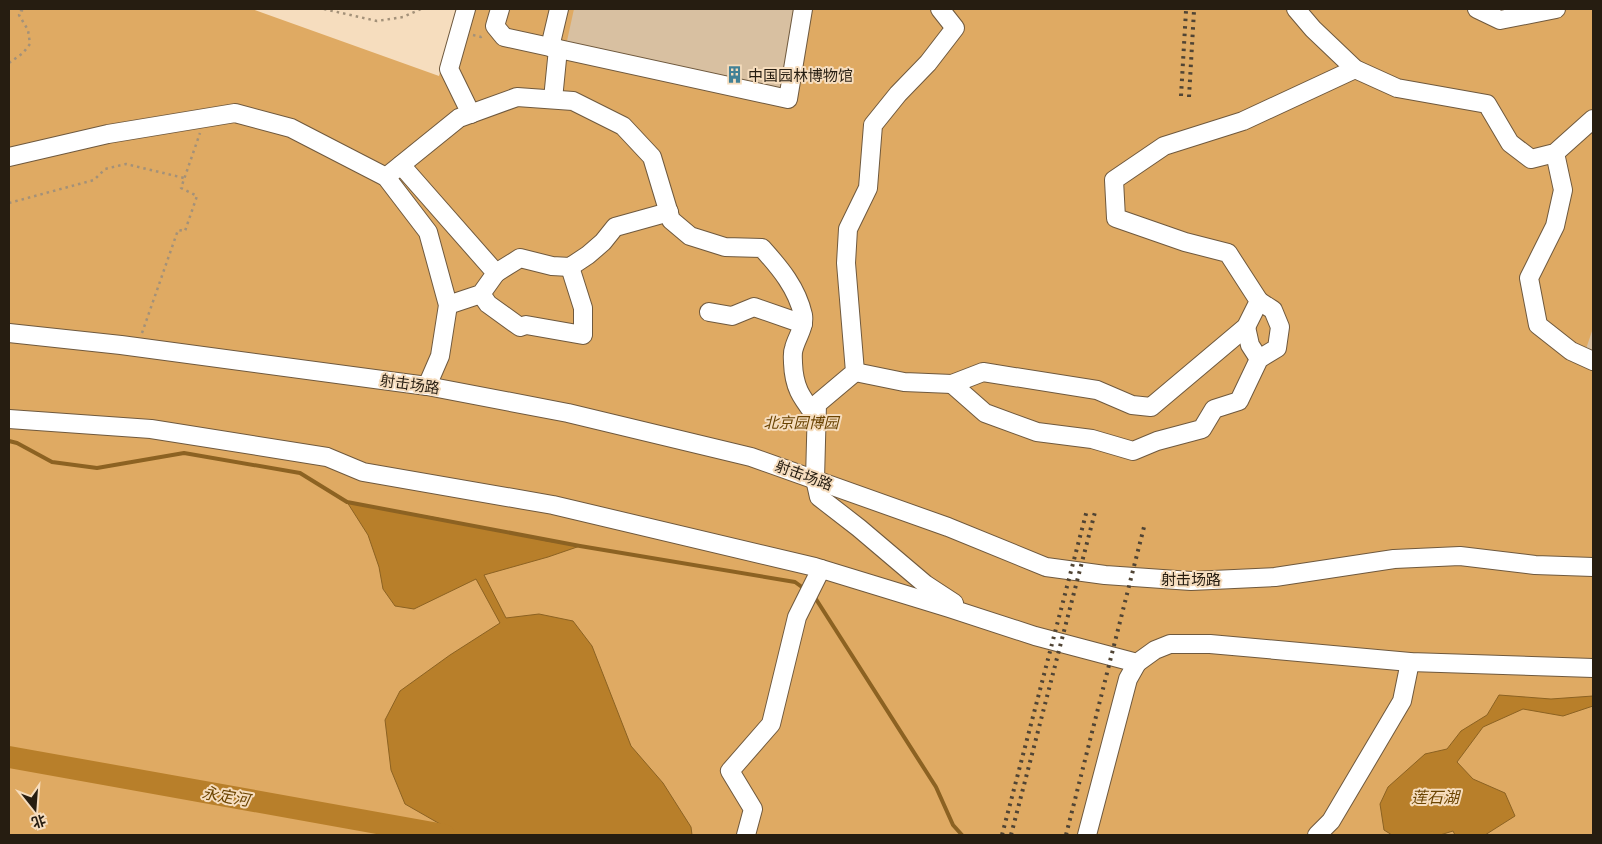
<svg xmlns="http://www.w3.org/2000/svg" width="1602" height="844" font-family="'Source Serif 4','Noto Sans SC',serif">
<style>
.park{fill:#dfaa63}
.water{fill:#b87f2a;stroke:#8c6222}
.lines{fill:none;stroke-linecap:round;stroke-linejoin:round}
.stream{stroke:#8c6222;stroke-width:4}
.river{stroke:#b87f2a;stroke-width:22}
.building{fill:#d8c0a1}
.minor-casing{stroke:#6f593e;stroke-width:20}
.path{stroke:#a39179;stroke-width:2.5;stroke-dasharray:2.5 4;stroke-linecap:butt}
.minor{stroke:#fff;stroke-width:18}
.rail{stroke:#504434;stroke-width:4;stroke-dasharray:2.5 5;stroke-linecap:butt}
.labels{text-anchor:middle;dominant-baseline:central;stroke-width:4;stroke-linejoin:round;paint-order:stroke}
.poi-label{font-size:15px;fill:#261d11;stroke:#f6ddbe;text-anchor:start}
.street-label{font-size:15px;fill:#261d11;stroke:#f6ddbe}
.park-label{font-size:15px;font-style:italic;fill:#694200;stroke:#f6ddbe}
.water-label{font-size:16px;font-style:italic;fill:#6c4502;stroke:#f6ddbe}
</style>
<rect width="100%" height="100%" fill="#f6ddbe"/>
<path class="park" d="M9 9H252L439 76 458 9H1593V835H9Z"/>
<g class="water">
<path d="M347 502 437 518 547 541 580 546 548 557 484 575 506 618 539 614 573 621 592 646 631 746 663 783 691 827 692 835H454L447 828 405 804 391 770 385 720 400 691 450 655 500 623 476 579 414 609 395 606 383 589 379 567 368 535Z"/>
<path d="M1499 695 1551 699 1593 696V706L1563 716 1523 709 1483 727 1457 762 1473 779 1505 793 1515 816 1485 835H1455L1453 831 1440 835H1392L1384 830 1380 804 1388 787 1425 754 1447 749 1461 731 1487 715Z"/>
</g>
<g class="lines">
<g class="stream">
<path d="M9 441 17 443 52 462 97 468 184 453 300 473 347 502 580 546 795 582 806 590"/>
<path d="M814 596 936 787 953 825 962 835"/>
</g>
<path class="river" d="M9 757 444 835"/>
</g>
<g class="building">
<path d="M574 9H807L788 99 565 50Z"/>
<path d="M1593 328V352L1586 349Z"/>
</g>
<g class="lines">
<defs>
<g id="minor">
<path d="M466 9 449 69 471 114"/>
<path d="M500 9 495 26 504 37 788 99 803 9"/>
<path d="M940 9 955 28 928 63 898 94 873 125 868 188 848 229 846 263 855 372 817 404 815 479 819 497 859 528 925 584 954 603"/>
<path d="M1296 9 1313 29 1355 69 1397 88 1487 104 1510 143 1531 159 1555 153 1593 119"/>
<path d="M1477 9 1500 20 1556 9"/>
<path d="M550 47 559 9"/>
<path d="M553 99 558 49"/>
<path d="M1555 153 1563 190 1555 226 1529 278 1538 325 1571 351 1593 361"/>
<path d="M9 157 108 134 235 113 291 128 386 177 428 232 448 305 440 356 427 386"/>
<path d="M401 165 496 273 481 294 448 305"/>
<path d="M386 177 459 118 517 97 573 101 623 126 652 157 671 220 690 236 725 247 762 248C780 268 797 288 803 315 805 327 797 337 794 348 792 353 793 358 793 363 794 389 802 398 817 418"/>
<path d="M496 273 520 258 552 266 570 267 588 255 603 242 615 227 669 212"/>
<path d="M481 294 488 304 520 327 526 325 583 335V308L570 267"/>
<path d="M709 312 732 316 754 307 803 324"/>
<path d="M1246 327 1250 345 1259 359"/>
<path d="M9 333 121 345 427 386 568 413 751 457 948 527 1046 567 1105 575 1191 581 1275 577 1394 559 1460 556 1535 565 1593 567"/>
<path d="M855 372 904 382 952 384 983 372 1097 390 1132 405 1151 407 1246 327 1259 301 1228 253 1185 242 1116 218 1114 180 1164 146 1243 121 1355 69"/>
<path d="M952 384 985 413 1037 432 1092 439 1133 451 1157 441 1202 429 1214 409 1239 401 1259 359 1277 348 1280 327 1273 310 1259 301"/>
<path d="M9 419 151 429 327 457 363 472 553 505 815 567 949 608 1035 636 1137 663 1155 650 1170 644H1210L1410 662 1593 668"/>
<path d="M746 835 753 809 730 771 771 724 797 617 821 569"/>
<path d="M1087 835 1128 679 1137 663"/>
<path d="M1317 835 1331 821 1402 701 1410 662"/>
</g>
</defs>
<use href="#minor" class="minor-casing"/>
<g class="path">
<path d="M324 9 377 21 403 17 421 9"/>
<path d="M473 35 481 37 484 35"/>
<path d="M9 63 23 53 30 44 28 30 19 15 22 11 20 9"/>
<path d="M9 203 94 180 105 169 126 164 184 178"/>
<path d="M142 333 178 230 185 231 197 196 181 188 200 133"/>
</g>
<use href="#minor" class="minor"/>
<g class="rail">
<path d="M1181 96 1186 11"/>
<path d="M1189 97 1194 11"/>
<path d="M1002 835 1087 510"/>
<path d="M1011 835 1095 512"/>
<path d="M1066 835 1145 523"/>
</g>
</g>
<defs>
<symbol id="building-bare" viewBox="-9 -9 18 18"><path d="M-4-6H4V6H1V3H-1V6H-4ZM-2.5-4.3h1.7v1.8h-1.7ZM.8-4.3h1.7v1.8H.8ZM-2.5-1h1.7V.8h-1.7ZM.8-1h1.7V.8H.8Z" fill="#428196" stroke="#f6ddbe" stroke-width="2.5" paint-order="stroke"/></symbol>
</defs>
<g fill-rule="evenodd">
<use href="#building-bare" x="722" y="62" width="25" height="25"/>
</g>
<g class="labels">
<g class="poi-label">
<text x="748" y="75">中国园林博物馆</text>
</g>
<g class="street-label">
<text transform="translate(410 384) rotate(8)">射击场路</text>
<text transform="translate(804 475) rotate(20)">射击场路</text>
<text x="1191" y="579">射击场路</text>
</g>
<g class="park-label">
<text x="801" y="422">北京园博园</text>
</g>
<g class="water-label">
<text transform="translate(226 796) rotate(10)">永定河</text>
<text x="1435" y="797">莲石湖</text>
</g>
</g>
<rect width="1602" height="844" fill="none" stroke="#261d11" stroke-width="20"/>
<g transform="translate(35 809) rotate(163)" stroke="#f6ddbe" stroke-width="4" paint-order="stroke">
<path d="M0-4L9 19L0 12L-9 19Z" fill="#261d11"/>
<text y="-8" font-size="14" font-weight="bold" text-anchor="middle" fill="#261d11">北</text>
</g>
</svg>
